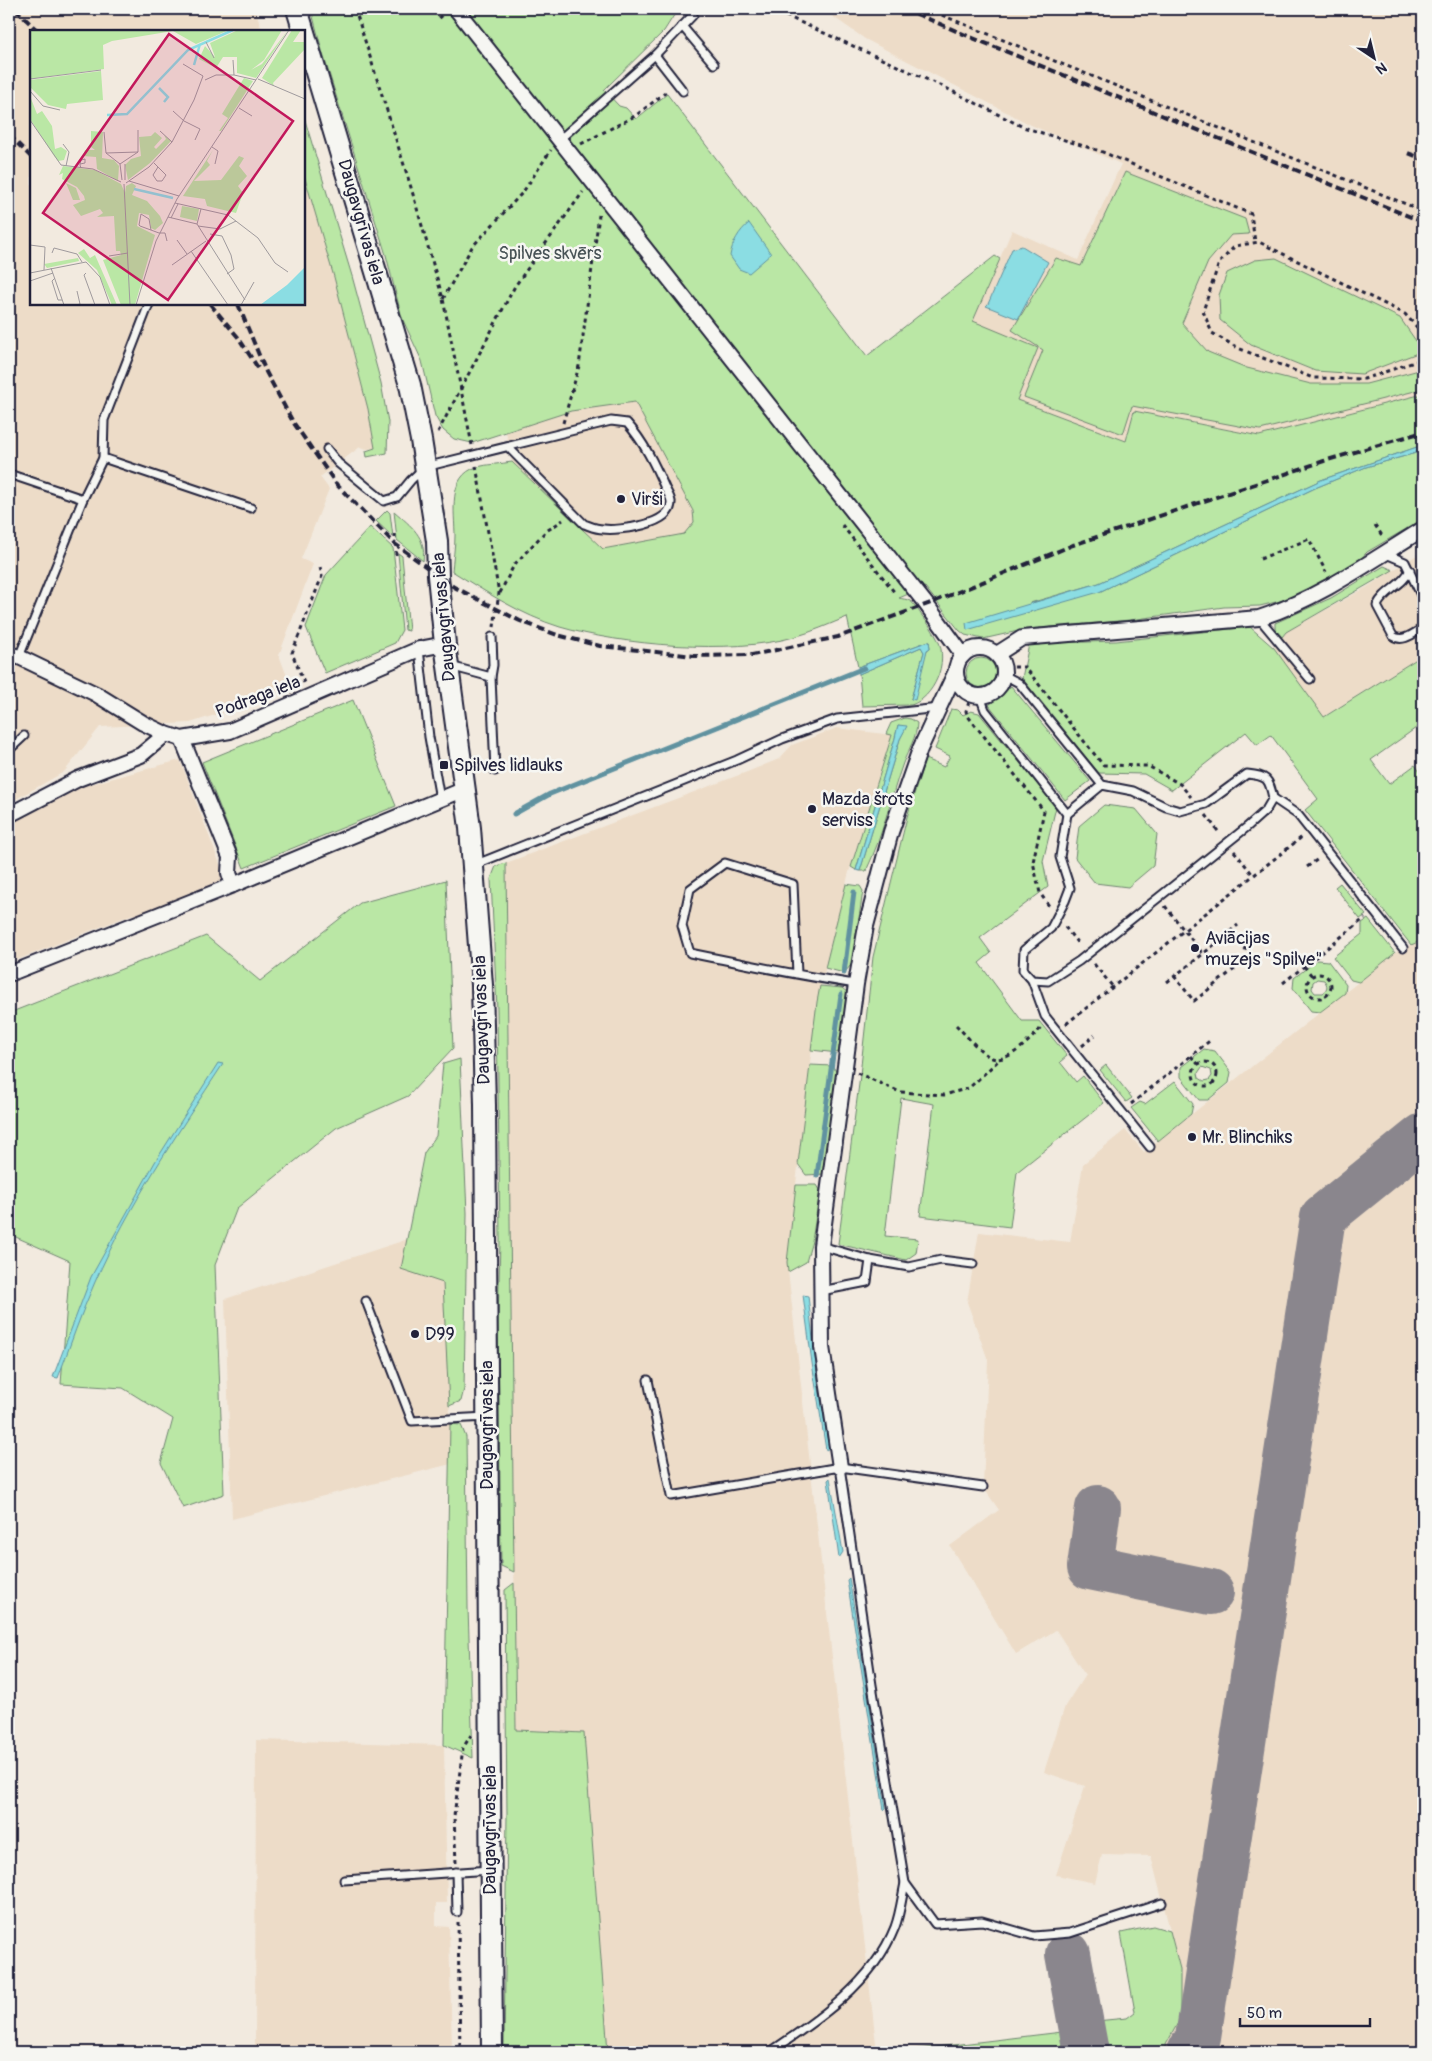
<svg xmlns="http://www.w3.org/2000/svg" width="1432" height="2061" font-family="Pangolin,sans-serif">
<style>
.built{fill:#eddcc8}
.green{fill:#bae7a5;stroke:#6e8470;fill-rule:evenodd}
.water{fill:#8bdde3;stroke:#6192a0}
.lines{fill:none;stroke-linecap:round;stroke-linejoin:round}
.stream{stroke:#6192a0;stroke-width:5}
.taxiway{stroke:#8a868d;stroke-width:46}
.service-casing{stroke:#22223b;stroke-width:11}
.minor-casing{stroke:#22223b;stroke-width:18}
.secondary-casing{stroke:#22223b;stroke-width:24}
.path{stroke:#22223b;stroke-width:3;stroke-dasharray:4 4;stroke-linecap:butt}
.service{stroke:#f6f6f2;stroke-width:7}
.minor{stroke:#f6f6f2;stroke-width:14}
.secondary{stroke:#f6f6f2;stroke-width:20}
.rail{stroke:#22223b;stroke-width:4;stroke-dasharray:8 4;stroke-linecap:butt}
.poi-dot{fill:#22223b;stroke:#f6f6f2;stroke-width:2}
.labels{text-anchor:middle;dominant-baseline:central;stroke-width:5;stroke-linejoin:round;paint-order:stroke}
.street-label{font-size:18px;fill:#22223b;stroke:#f6f6f2}
.park-label{font-size:18px;fill:#485356;stroke:#f6f6f2}
.poi-label{font-size:18px;fill:#22223b;stroke:#f6f6f2;text-anchor:start}
.inset-river{fill:none;stroke:#8bdde3;stroke-width:2.5}
.inset-road{fill:none;stroke:#9f9a9d;stroke-width:1}
.view{fill:#c2185b;fill-opacity:0.15;stroke:#c2185b;stroke-width:2.5}
.inset-edge{fill:none;stroke:#22223b;stroke-width:2.5}
</style>
<rect width="100%" height="100%" fill="#f2eadf"/>
<filter id="ink" filterUnits="userSpaceOnUse"><feTurbulence type="fractalNoise" baseFrequency=".02" numOctaves="2"/><feDisplacementMap in="SourceGraphic" scale="10" xChannelSelector="R" yChannelSelector="G"/><feConvolveMatrix kernelMatrix="1 2 1 2 8 2 1 2 1" color-interpolation-filters="sRGB"/></filter>
<g filter="url(#ink)">
<g class="built">
<path d="M9 9H251L257 14 262 31H31V304H304V175L334 277 368 409 376 448 367 449 360 447 320 477 329 489 301 559 313 564 279 655 291 687 246 705 190 723 100 727 64 772 9 803Z"/>
<path d="M822 9H1423V394L1259 436 1134 411 1126 441 1017 400 973 321 1012 230 1078 260 1121 164 1031 125 865 39Z"/>
<path d="M635 402 689 501 693 511 694 523 685 534 603 549 512 462 506 432 571 411Z"/>
<path d="M1423 551V655L1323 717 1274 648 1278 640 1286 632 1367 587Z"/>
<path d="M837 728 892 735 849 872 817 1002 787 1262 877 2052H608L584 1733 516 1730 506 863 747 772 779 759 792 745Z"/>
<path d="M180 760 226 880 137 919 133 914 9 963V821L73 789Z"/>
<path d="M1423 940V2052H1162L1180 2019V1969L1151 1856 1102 1855 1095 1883 1056 1875 1085 1786 1044 1772 1065 1706 1085 1675 1056 1630 1016 1654 950 1546 999 1510 983 1487 988 1360 967 1302 979 1232 1070 1242 1083 1164 1125 1130 1144 1152 1395 953 1403 948Z"/>
<path d="M445 1227 451 1464 232 1519 225 1299Z"/>
<path d="M256 1740 444 1745 447 1903H436V1926L449 1927 452 2052H255Z"/>
</g>
<g class="green">
<path d="M311 9H678L664 31 604 90 619 106 626 108 636 119 667 94 867 356 995 256 1000 259 973 321 1038 348 1017 400 1126 441 1134 411 1259 436 1423 394V445L1321 480 1099 583 1030 603 1099 592 1315 488 1366 467 1423 451V519L1367 552 1359 561 1340 573 1312 588 1284 600 1260 606 1224 607 1130 620 1027 629 983 639 965 635 959 630 925 587 899 598C902 599 907 599 910 601 915 604 919 612 923 617 928 623 934 632 938 640 949 662 934 698 911 705L862 706 859 674 921 647 924 652 911 699 927 650 930 648 929 641 858 667 847 617C830 624 812 632 794 637 731 655 621 645 560 627 521 615 486 592 452 571 453 559 455 547 455 536 455 513 447 476 477 467 488 464 501 464 512 462L603 549 684 534 694 522 693 511 635 402 571 411 472 443 454 439 443 430 435 416 422 361 402 318 386 255 323 54Z"/>
<path d="M304 117 352 276 381 383 388 422 387 453 367 457 366 451 375 448 368 409 334 277 304 175Z"/>
<path d="M1125 172 1245 219 1249 234 1231 235 1208 262 1182 323 1208 352 1247 368 1311 384H1366L1423 369V389L1260 430 1132 406 1123 434 1024 397 1043 350 1012 330 1056 258 1081 266Z"/>
<path d="M1276 258 1400 318 1423 351 1362 374 1315 371 1251 345 1220 320 1219 295 1227 273 1255 260Z"/>
<path d="M387 510 390 513 393 537 376 521Z"/>
<path d="M394 511C411 526 427 537 423 561L397 540Z"/>
<path d="M370 527 393 548 402 630 395 643 325 673 306 627 326 575Z"/>
<path d="M398 553 402 556 409 631 405 630Z"/>
<path d="M1384 566 1393 570 1286 632 1282 637 1275 629V623L1331 598Z"/>
<path d="M1250 627 1274 648 1324 717 1423 655V723L1371 760 1389 784 1415 765 1423 776V940L1411 945 1305 810 1318 799 1271 735 1257 745 1246 732 1172 790 1144 774 1099 773 1022 678 1029 644 1116 641Z"/>
<circle cx="981" cy="673" r="15"/>
<path d="M1011 686 1090 781 1065 800 989 705Z"/>
<path d="M353 700 396 806 244 868 202 762Z"/>
<path d="M951 709 958 710 963 715 971 711 979 713 1056 807 1043 861 1048 887 980 938 991 953 979 963 1022 1021H1039L1067 1056 1060 1062 1076 1082 1083 1076 1104 1103 1017 1172 1010 1227 920 1216 934 1104 901 1098 885 1236 918 1239 916 1253 906 1260 838 1244 859 1084 873 957 907 817 925 759 944 767 950 756 935 749Z"/>
<path d="M905 718 911 719 917 723C917 737 908 750 903 763 890 799 883 836 866 871H860L900 739 906 727 898 725 895 738 856 870 851 867 892 735 886 734 891 723Z"/>
<path d="M1104 805 1136 809 1157 834 1153 866 1128 887 1095 883 1075 858 1079 826Z"/>
<path d="M506 863 514 1572 501 1566 498 1324 500 1239 497 1010 491 879 496 866Z"/>
<path d="M446 880 453 1048 408 1096 336 1128 237 1208 215 1265 224 1494 183 1508 161 1463 173 1419 123 1388 61 1384 70 1261 9 1234V1013L206 936 260 981 360 903Z"/>
<path d="M1340 883 1366 915 1360 919 1335 887Z"/>
<path d="M846 884 860 886 863 891 852 964 844 973 825 968Z"/>
<path d="M1368 919 1395 953 1359 982 1351 980 1333 957 1362 934V923Z"/>
<path d="M1317 960 1328 961 1346 985 1345 993 1320 1012 1311 1011 1293 988 1294 978ZM1317 979 1324 980C1328 985 1328 990 1323 993H1315L1312 989 1313 982Z"/>
<path d="M820 986 842 988 848 993 838 1053 811 1050 817 1002Z"/>
<path d="M1204 1049 1215 1051 1231 1072 1229 1083 1208 1100H1199L1181 1077V1067ZM1202 1067 1211 1070 1212 1076 1209 1080 1204 1081 1199 1078 1198 1073Z"/>
<path d="M460 1059 467 1213 464 1389 461 1401 449 1406 443 1283 401 1269 424 1153 436 1136 443 1064Z"/>
<path d="M810 1065 832 1066 837 1072 824 1174 806 1175 798 1164Z"/>
<path d="M1106 1065 1132 1098 1126 1102 1100 1070Z"/>
<path d="M1175 1081 1193 1104 1191 1114 1158 1141 1131 1108 1140 1102 1145 1104Z"/>
<path d="M796 1185H817L820 1190 812 1241 806 1262 788 1272 787 1262Z"/>
<path d="M450 1424 461 1425 466 1437 468 1608 473 1758 444 1745Z"/>
<path d="M514 1583 516 1730 584 1733 608 2052H504L507 1815 505 1590Z"/>
<path d="M1153 1926 1170 1931 1180 1969V2019L1162 2052H1099L1096 2021 1127 2018 1135 2012 1121 1933Z"/>
<path d="M1062 2032 1068 2052H894Z"/>
</g>
<g class="water">
<path d="M749 223 771 254 749 273 739 269 730 256C732 243 739 231 749 223Z"/>
<path d="M1022 246 1048 262 1018 319 986 306 988 304 1012 249Z"/>
<path d="M1423 445V451L1366 467 1315 488 1099 592 967 630 966 623 1099 583 1321 480Z"/>
<path d="M929 641 930 648 927 650 915 700 911 699 924 652 921 647 859 674 858 667Z"/>
<path d="M898 725 907 726 900 739 860 871 856 870 895 738Z"/>
<path d="M218 1063 223 1064C177 1134 129 1205 95 1282 81 1313 70 1346 58 1378L53 1377 91 1277 155 1162Z"/>
<path d="M803 1295 808 1296 818 1382 829 1448 826 1450 812 1363Z"/>
<path d="M830 1478 843 1552 839 1558 828 1480Z"/>
<path d="M849 1578 886 1808 884 1810 847 1580Z"/>
</g>
<g class="lines">
<g class="stream">
<path d="M514 814 550 794 864 668"/>
<path d="M844 973 854 892"/>
<path d="M817 1176 841 994"/>
</g>
<g class="taxiway">
<path d="M1098 1508 1090 1567 1211 1592"/>
<path d="M1068 1954 1086 2052"/>
<path d="M1190 2052 1198 2038 1323 1217 1423 1136"/>
</g>
<defs>
<g id="service">
<path d="M682 26 714 64"/>
<path d="M655 55 683 91"/>
<path d="M559 140 655 55 693 15"/>
<path d="M327 449 338 463 384 501 397 497 411 480 425 467 611 421 627 423C644 442 655 465 665 488 667 492 671 498 671 502 672 525 619 531 603 529 596 529 590 526 584 524L508 447"/>
<path d="M103 458 251 508"/>
<path d="M9 474 83 499"/>
<path d="M1386 554 1405 562 1423 599"/>
<path d="M1410 570C1403 586 1384 590 1377 606L1393 636C1403 643 1414 633 1423 628"/>
<path d="M1259 618 1310 679"/>
<path d="M492 637 493 665 491 677 495 771"/>
<path d="M419 649 429 737 440 799"/>
<path d="M19 657 83 499 103 458 104 420 149 304"/>
<path d="M450 666 491 677"/>
<path d="M1004 675 1019 683 1102 785 1133 791 1166 807 1180 811 1206 804 1247 774C1267 776 1269 778 1273 798L1266 810 1247 827 1079 961 1048 981 1032 980 1023 970 1024 950 1051 928 1065 901 1070 888 1060 857 1067 814 1102 785"/>
<path d="M980 696 985 710 1067 814"/>
<path d="M9 750 24 736"/>
<path d="M1273 798 1298 815 1403 948"/>
<path d="M474 865 737 760 782 739 837 719 939 708"/>
<path d="M797 974 793 884 725 863 690 889 682 926 690 953C745 964 800 976 856 984"/>
<path d="M1032 980 1045 1016 1150 1147"/>
<path d="M821 1246 870 1260 909 1267 941 1260 973 1264"/>
<path d="M821 1291 867 1282 870 1260"/>
<path d="M366 1301 412 1421 487 1417"/>
<path d="M648 1380 671 1496 840 1467 983 1487"/>
<path d="M840 1467 872 1685 905 1883 935 1924 982 1921 1034 1936 1070 1933 1162 1903"/>
<path d="M456 1872 457 1912"/>
<path d="M344 1880 490 1870"/>
<path d="M770 2052C818 2020 873 1983 895 1927 900 1914 902 1897 905 1883"/>
</g>
<g id="minor">
<path d="M456 9 926 604 963 655"/>
<circle cx="980" cy="672" r="24"/>
<path d="M9 654 19 657 96 694 143 723 166 734 182 739 230 731 419 649 445 644"/>
<path d="M997 654 1022 638 1259 618C1318 599 1371 561 1423 529"/>
<path d="M182 739 230 857 229 873 233 885"/>
<path d="M9 815 78 779 141 755 166 734"/>
<path d="M9 974 233 885 465 789"/>
<path d="M840 1467 822 1347 821 1246 856 984 866 926 891 832 920 749 956 671"/>
</g>
<path id="secondary" d="M297 9 410 385 421 440 437 541 438 576 445 644 470 828 482 985 485 1105 492 2052"/>
</defs>
<use href="#service" class="service-casing"/>
<use href="#minor" class="minor-casing"/>
<use href="#secondary" class="secondary-casing"/>
<g class="path">
<path d="M355 9 410 184 443 299 472 445"/>
<path d="M434 9 443 20"/>
<path d="M771 9 946 88 1023 127 1100 151 1251 214 1255 242"/>
<path d="M927 9 1423 211"/>
<path d="M581 144 635 116 669 90"/>
<path d="M443 299 472 247 523 192 551 150"/>
<path d="M1423 334 1405 314 1259 242 1235 246 1219 263 1203 311 1212 333 1238 348 1313 378 1364 379 1423 359"/>
<path d="M563 423 579 366 599 215"/>
<path d="M438 432 515 286 583 192"/>
<path d="M476 466 499 593 494 627"/>
<path d="M842 525 895 593"/>
<path d="M1375 525 1383 537"/>
<path d="M395 534V538"/>
<path d="M396 551V555"/>
<path d="M1260 559 1309 539 1326 572"/>
<path d="M500 593 514 565 545 532 563 520"/>
<path d="M1014 667H1025L1103 765 1148 766 1180 784 1191 797"/>
<path d="M304 683 292 653 322 576 320 567"/>
<path d="M969 702 966 711 967 715 1044 811 1033 862 1040 893 1049 906"/>
<path d="M1206 815 1220 834"/>
<path d="M1234 851 1254 876"/>
<path d="M1307 867 1318 859"/>
<path d="M1165 906 1203 954 1238 925"/>
<path d="M1065 927 1079 945"/>
<path d="M1094 964 1113 987"/>
<path d="M1304 966 1312 976"/>
<circle cx="1319" cy="986" r="12"/>
<path d="M1174 976 1194 1001 1251 956 1231 931"/>
<path d="M1167 982 1203 954"/>
<path d="M1283 983 1365 918"/>
<path d="M1066 1024 1302 837"/>
<path d="M956 1025C964 1033 980 1052 990 1057 1006 1066 1031 1039 1041 1028"/>
<path d="M1082 1046 1095 1035"/>
<path d="M1191 1056 1198 1064"/>
<circle cx="1205" cy="1074" r="12"/>
<path d="M857 1073 900 1092 944 1095 969 1088 1000 1059"/>
<path d="M1131 1104 1212 1039"/>
<path d="M456 1863 454 1816 463 1748 471 1735"/>
<path d="M458 1922 460 2052"/>
</g>
<use href="#service" class="service"/>
<use href="#minor" class="minor"/>
<use href="#secondary" class="secondary"/>
<g class="rail">
<path d="M15 9 38 31"/>
<path d="M905 9 968 36 1423 222"/>
<path d="M9 135 31 157"/>
<path d="M1408 153 1423 159"/>
<path d="M210 304 238 337 258 368"/>
<path d="M238 304 266 372 293 422 337 485 395 544 454 587 520 621 557 635 600 646 694 656 752 655 838 637 936 601 1073 545 1324 461 1423 432"/>
</g>
</g>
</g>
<g class="poi-dot">
<circle cx="621" cy="499" r="5"/>
<rect x="439" y="760" width="10" height="10" rx="2.5"/>
<circle cx="812" cy="809" r="5"/>
<circle cx="1195" cy="948" r="5"/>
<circle cx="1192" cy="1137" r="5"/>
<circle cx="415" cy="1334" r="5"/>
</g>
<g class="labels">
<g class="street-label">
<text transform="translate(361 222) rotate(74)">Daugavgrīvas iela</text>
<text transform="translate(444 617) rotate(-95)">Daugavgrīvas iela</text>
<text transform="translate(258 697) rotate(-21)">Podraga iela</text>
<text transform="translate(482 1020) rotate(-92)">Daugavgrīvas iela</text>
<text transform="translate(487 1425) rotate(-90)">Daugavgrīvas iela</text>
<text transform="translate(490 1830) rotate(-90)">Daugavgrīvas iela</text>
</g>
<g class="park-label">
<text x="550" y="253">Spilves skvērs</text>
</g>
<g class="poi-label">
<text x="631" y="499">Virši</text>
<text x="454" y="765">Spilves lidlauks</text>
<text x="822" y="799">Mazda šrots<tspan x="822" dy="21">serviss</tspan></text>
<text x="1205" y="938">Aviācijas<tspan x="1205" dy="21">muzejs "Spilve"</tspan></text>
<text x="1202" y="1137">Mr. Blinchiks</text>
<text x="425" y="1334">D99</text>
</g>
</g>
<g transform="translate(30 30)">
<rect width="275" height="275" fill="#f2eadf"/>
<path d="M0 0H199L166 14 143 1 82 11 73 15 74 39 0 49ZM208 0H252L234 30 221 40 232 34 258 0 226 48 207 43V27H193L186 38 169 29 175 16 185 27 180 13ZM262 0H271L263 12H275V19L243 53 244 56 232 48ZM71 41 73 70 37 74 36 79 18 75 0 57V50ZM214 48 223 51 191 101H189L198 88 192 84ZM0 66 7 84 12 81 22 96 25 119 31 117 37 121 34 130 28 131 24 126 0 89ZM61 101 73 102 72 128 84 130 89 136 88 151 67 139 66 127 53 126 55 120H65L61 117ZM125 102 132 108 124 117 126 119 136 109 134 105 141 111 120 133 98 150 95 135 101 129 111 126 109 107 121 106ZM183 120 177 131 180 135 164 151 191 150 209 126 214 128 209 136 217 146 208 156 213 163 206 183 177 176 175 169 153 166ZM33 136 65 140 91 154 95 163 96 156 102 153 106 156 102 165 117 171 130 186 133 193 125 200 121 198 119 185 109 183 107 196 125 205 105 275H91L73 230 91 225 90 221H86L84 186 67 187 73 183 70 179 51 186 43 175 55 170 54 166 47 157 32 149 33 143 29 145ZM36 153 46 158 50 170H43ZM152 176 169 179 167 191 150 187ZM54 219 60 228 65 225 87 275H82L67 240 48 223ZM48 228 49 231 17 238 14 234Z" fill="#bae7a5"/>
<path d="M275 237V275H230L257 255Z" fill="#8bdde3"/>
<path class="inset-river" d="M164 35 170 14M129 58 138 67 134 72M77 85 97 84 158 20 203 0M104 159 143 168"/>
<path class="inset-road" d="M176 12 184 28M203 30 204 45 226 50M0 49 71 40M228 49 275 69M175 50 186 45H204M0 61 13 76 30 80M209 78 222 86M143 81 154 91 170 99 165 110M0 90 31 135 63 139 91 152M108 100V122M130 101 142 112M74 102 76 123M33 114 39 122 36 136M182 117 188 121 185 134M124 133 136 145 132 151H127L123 145 128 137M50 134 55 133V129L51 130 50 134V135L51 138M90 134 108 122 76 123 90 134 92 150M95 134V150M99 151 149 166M96 153 119 137 142 112 164 70 173 46 153 34M94 154 100 275M145 173 198 185 228 208 245 233 258 242M138 187 167 194 215 270M141 188 148 174M167 194 171 179M168 196 190 199 206 191M121 200 119 189 111 184 109 195 110 196 129 203H135L137 211M180 204 192 206 201 225 204 239 197 244M147 210 157 224M0 215 15 217 14 240M161 221 198 275M22 223 24 218 47 224 52 232M79 226 98 223M142 235 176 211M21 238 34 275M0 243 56 232 70 247 80 275M56 243 54 245 65 275M25 248 22 251 28 270H32M0 251 23 243M46 275 50 274 47 261M106 275 126 211 147 169 259 0M211 275 224 252"/>
<path class="view" d="M139 4 263 91 138 270 13 183Z"/>
<rect width="275" height="275" class="inset-edge"/>
</g>
<rect width="1432" height="2061" fill="none" stroke="#f6f6f2" stroke-width="30"/>
<rect x="15" y="15" width="1402" height="2031" fill="none" stroke="#22223b" stroke-width="2" filter="url(#ink)"/>
<g transform="translate(1374 58) rotate(145)" stroke="#f6f6f2" stroke-width="4" paint-order="stroke">
<path d="M0-4L9 19L0 12L-9 19Z" fill="#22223b"/>
<text y="-8" font-size="14" font-weight="bold" text-anchor="middle" fill="#22223b">N</text>
</g>
<path d="M1240 2018v8h130v-8" fill="none" stroke="#22223b" stroke-width="2.5"/>
<text x="1247" y="2018" font-size="15" fill="#22223b" stroke="#f6f6f2" stroke-width="4" paint-order="stroke">50 m</text>
</svg>
